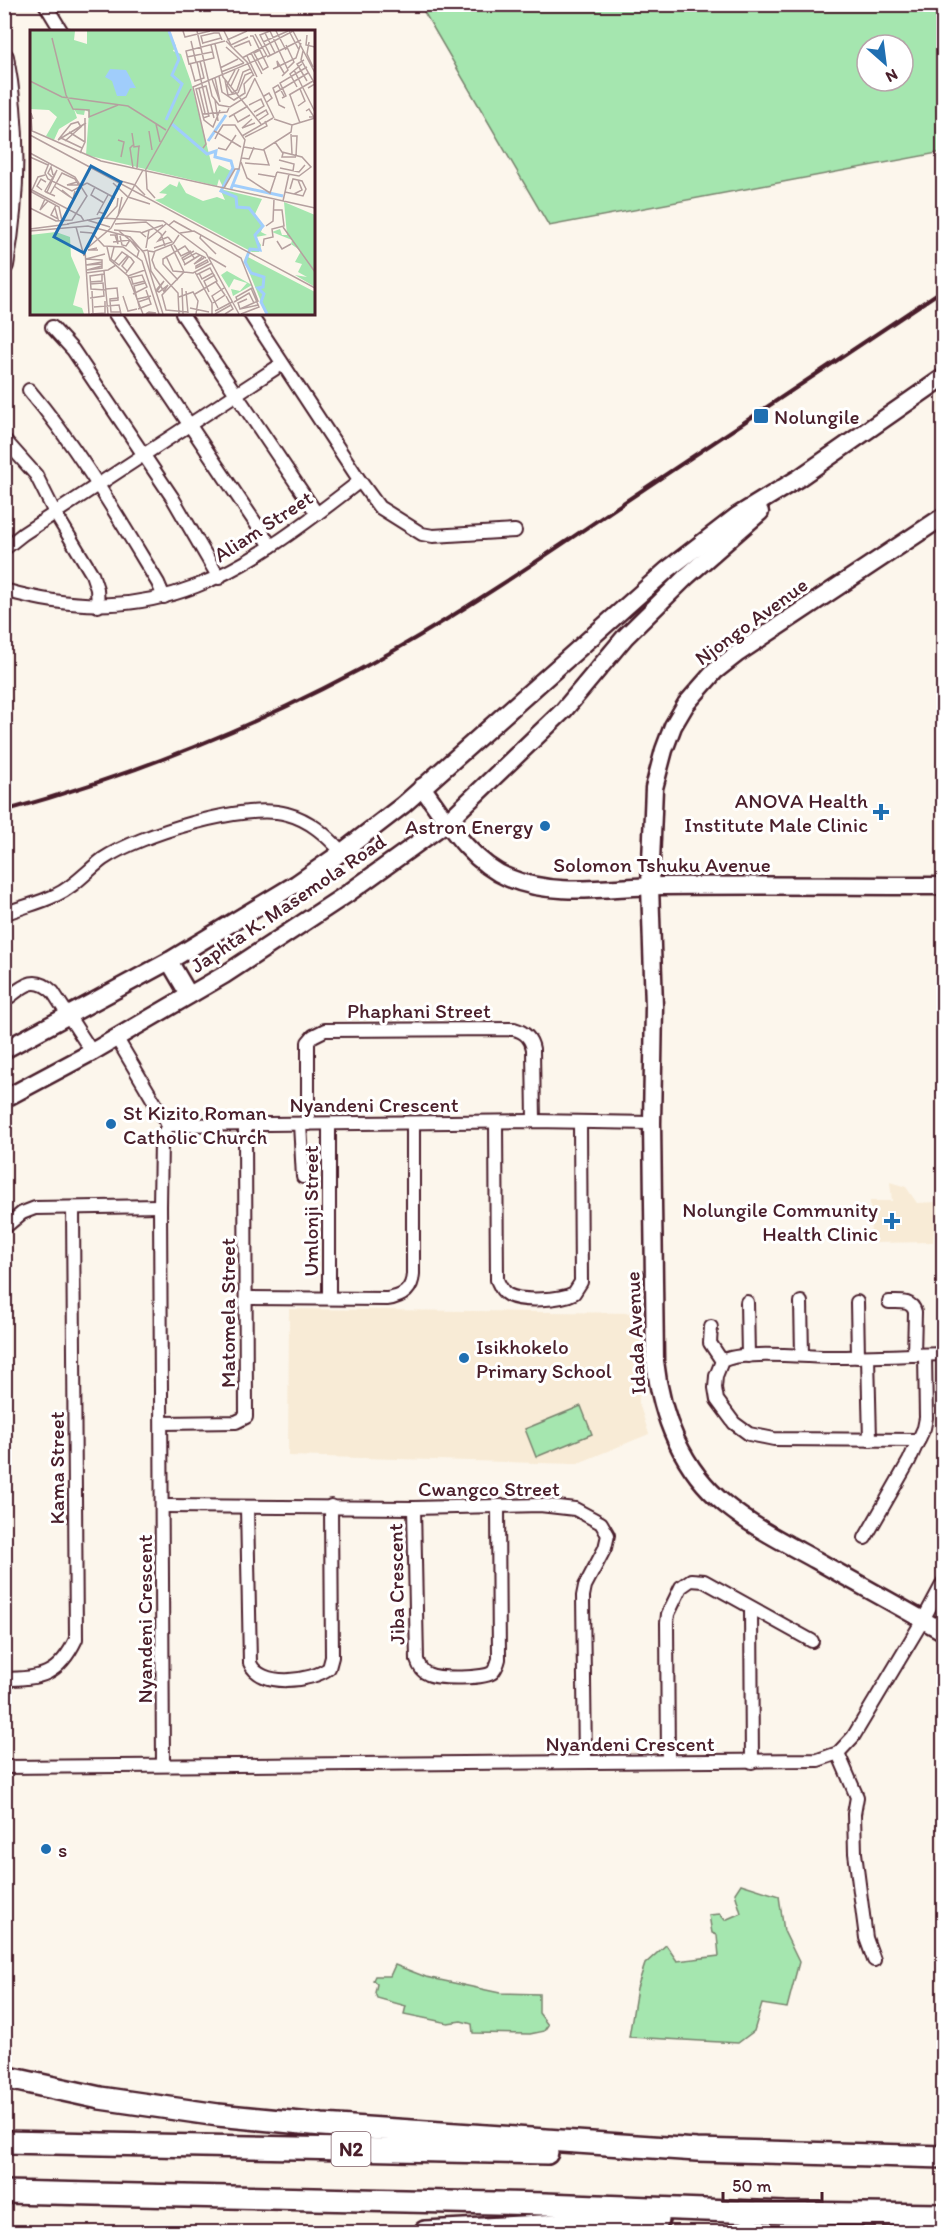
<svg xmlns="http://www.w3.org/2000/svg" width="948" height="2237" font-family="Itim,sans-serif">
<style>
.built{fill:#f8ebd6}
.green{fill:#a5e6af;stroke:#78826d;stroke-width:1.5;fill-rule:evenodd}
.lines{fill:none;stroke-linecap:round;stroke-linejoin:round}
.street-casing{stroke:#4a1f2b;stroke-width:16}
.secondary-casing{stroke:#4a1f2b;stroke-width:21}
.primary-casing{stroke:#4a1f2b;stroke-width:22}
.highway-casing{stroke:#4a1f2b;stroke-width:26}
.street{stroke:#fff;stroke-width:12}
.secondary{stroke:#fff;stroke-width:16}
.primary{stroke:#fff;stroke-width:18}
.highway{stroke:#fff;stroke-width:21}
.rail{stroke:#4a1f2b;stroke-width:4}
.poi-dot{fill:#1f6fb2;stroke:#fff;stroke-width:2}
.labels{text-anchor:middle;dominant-baseline:central;stroke-width:6;stroke-linejoin:round;paint-order:stroke}
.shield{fill:#fff;stroke:#80626b;stroke-width:1.5}
.shield-label{font-size:20px;font-weight:bold;fill:#4a1f2b}
.poi-label{font-size:21px;fill:#4a1f2b;stroke:#fff;text-anchor:start}
.street-label{font-size:21px;fill:#4a1f2b;stroke:#fff}
.inset-river{fill:none;stroke:#a0cdfb;stroke-width:3}
.inset-road{fill:none;stroke:#b5a09f;stroke-width:1.5}
.view{fill:#1f6fb2;fill-opacity:0.15;stroke:#1f6fb2;stroke-width:3}
.inset-edge{fill:none;stroke:#4a1f2b;stroke-width:3}
</style>
<rect width="100%" height="100%" fill="#fcf6ec"/>
<filter id="ink" filterUnits="userSpaceOnUse"><feTurbulence type="fractalNoise" baseFrequency=".0167" numOctaves="2"/><feDisplacementMap in="SourceGraphic" scale="12" xChannelSelector="R" yChannelSelector="G"/><feConvolveMatrix kernelMatrix="1 2 1 2 8 2 1 2 1" color-interpolation-filters="sRGB"/></filter>
<g filter="url(#ink)">
<g class="built">
<path d="M890 1182 906 1187 917 1203 936 1202 933 1242 871 1243 870 1201H892Z"/>
<path d="M289 1309 641 1313 639 1403 649 1434 576 1464 288 1456Z"/>
</g>
<g class="green">
<path d="M420 5H943V152L549 226ZM867 45H903V81H867Z"/>
<path d="M581 1406 592 1434 536 1457 525 1429Z"/>
<path d="M741 1884 779 1896 784 1931 799 1962 787 2008 762 2004 754 2031 738 2043 629 2037 637 1988 645 1964 666 1945 677 1961 719 1956 717 1935 712 1933 709 1915 720 1914 725 1920 741 1913 735 1893Z"/>
<path d="M395 1965 426 1977 500 1993 539 1994V2013L548 2025 544 2031 530 2034 473 2033 472 2024 461 2021 448 2023 404 2014 406 2006 377 1998 375 1993 377 1984 373 1980 375 1976H390Z"/>
</g>
<g class="lines">
<defs>
<g id="street">
<path d="M45 4 62 32"/>
<path d="M115 314 271 546"/>
<path d="M182 314 317 514"/>
<path d="M250 314 360 481 379 507 422 534 433 536 515 531"/>
<path d="M52 327 73 350 172 497 219 578"/>
<path d="M29 390C79 449 118 517 158 583L164 597"/>
<path d="M4 439 36 475 55 513 92 574 97 589 98 606"/>
<path d="M4 549 23 534 282 364"/>
<path d="M4 590C158 634 243 572 360 481"/>
<path d="M4 914C21 907 40 903 56 895 74 887 87 871 103 859 139 835 245 802 287 814 310 820 326 835 342 852"/>
<path d="M4 1001C22 988 33 973 53 992L92 1052"/>
<path d="M116 1037 168 1125"/>
<path d="M496 1123 497 1280C500 1286 502 1292 508 1295 522 1302 561 1300 574 1293L581 1282 580 1122"/>
<path d="M300 1124 303 1177"/>
<path d="M308 1124V1042L313 1036 325 1030 514 1029C525 1032 531 1038 533 1049L534 1121"/>
<path d="M168 1125 534 1121 652 1123"/>
<path d="M4 1228 22 1213 35 1208 160 1206"/>
<path d="M246 1298 387 1299C402 1297 412 1291 413 1274V1123"/>
<path d="M329 1298V1124"/>
<path d="M747 1302 748 1356"/>
<path d="M801 1302 802 1355"/>
<path d="M857 1302 858 1357"/>
<path d="M889 1302C900 1302 912 1300 915 1312L914 1355"/>
<path d="M711 1327 710 1343 722 1361"/>
<path d="M868 1357 870 1440"/>
<path d="M163 1423 236 1422 246 1417 245 1124"/>
<path d="M919 1440 774 1439 749 1434 734 1423 717 1400 715 1388 716 1376 722 1361C741 1350 807 1357 832 1357 869 1357 906 1355 944 1354"/>
<path d="M163 1506 414 1508 540 1505 575 1509 601 1523 608 1535 605 1548 585 1586 583 1596 585 1762"/>
<path d="M247 1507 250 1663C260 1688 311 1682 329 1668L332 1657 331 1506"/>
<path d="M414 1508 417 1660C419 1666 422 1672 428 1674 438 1679 486 1679 493 1672 496 1668 498 1663 499 1659L498 1506"/>
<path d="M865 1538 909 1461 924 1428 926 1418 925 1355"/>
<path d="M751 1608 752 1762"/>
<path d="M4 1679C41 1679 59 1675 76 1639L73 1208"/>
<path d="M838 1753 857 1797 854 1814 855 1853 866 1938 874 1960"/>
<path d="M668 1761 667 1623 668 1614 681 1587 691 1580 704 1581 812 1641"/>
<path d="M163 1765 160 1206 161 1140 168 1125"/>
<path d="M4 1767 818 1760 838 1753 853 1737 923 1620 944 1581"/>
</g>
<g id="secondary">
<path d="M944 516 738 653 715 671 686 704 673 726 664 750 654 788 650 886 654 1006 652 1123 655 1361C661 1416 682 1470 726 1505 753 1527 785 1543 816 1560 858 1584 901 1607 944 1632"/>
<path d="M422 787C446 820 470 862 509 878 556 898 613 886 662 886 756 885 850 886 944 886"/>
<path d="M169 961 189 995"/>
<path d="M4 1050 169 961 296 884 342 852 403 805 667 570 737 516 799 478 944 377"/>
<path d="M4 1099 92 1052 224 975 347 894 447 822 564 710 625 637 687 576 760 512"/>
</g>
<path id="primary" d="M4 57C17 126 16 196 4 265"/>
<g id="highway">
<path d="M4 2077 100 2098 218 2115 322 2125 697 2150 944 2157"/>
<path d="M4 2142 547 2153"/>
<path d="M4 2192 545 2204 785 2213 944 2215"/>
<path d="M425 2232 658 2220"/>
</g>
</defs>
<use href="#street" class="street-casing"/>
<use href="#secondary" class="secondary-casing"/>
<use href="#primary" class="primary-casing"/>
<use href="#highway" class="highway-casing"/>
<use href="#street" class="street"/>
<use href="#secondary" class="secondary"/>
<use href="#primary" class="primary"/>
<use href="#highway" class="highway"/>
<path class="rail" d="M4 811C141 773 272 720 395 650 486 598 572 537 659 479 754 416 849 353 944 289"/>
</g>
</g>
<g class="poi-dot">
<rect x="753" y="408" width="16" height="16" rx="3"/>
<path d="M878 803h6v6h6v6h-6v6h-6v-6h-6v-6h6z"/>
<circle cx="545" cy="826" r="6"/>
<circle cx="111" cy="1124" r="6"/>
<path d="M889 1212h6v6h6v6h-6v6h-6v-6h-6v-6h6z"/>
<circle cx="464" cy="1358" r="6"/>
<circle cx="46" cy="1849" r="6"/>
</g>
<g class="labels">
<rect class="shield" x="331.5" y="2132" width="39" height="34" rx="4.5"/>
<g class="shield-label">
<text x="351" y="2149">N2</text>
</g>
<g class="poi-label">
<text x="774" y="416">Nolungile</text>
<text x="868" y="800" text-anchor="end">ANOVA Health<tspan x="868" dy="24">Institute Male Clinic</tspan></text>
<text x="533" y="826" text-anchor="end">Astron Energy</text>
<text x="123" y="1112">St Kizito Roman<tspan x="123" dy="24">Catholic Church</tspan></text>
<text x="878" y="1209" text-anchor="end">Nolungile Community<tspan x="878" dy="24">Health Clinic</tspan></text>
<text x="476" y="1346">Isikhokelo<tspan x="476" dy="24">Primary School</tspan></text>
<text x="58" y="1849">s</text>
</g>
<g class="street-label">
<text transform="translate(263 526) rotate(-33)">Aliam Street</text>
<text transform="translate(751 621) rotate(-36)">Njongo Avenue</text>
<text x="662" y="864">Solomon Tshuku Avenue</text>
<text transform="translate(288 903) rotate(-34)">Japhta K. Masemola Road</text>
<text x="419" y="1010">Phaphani Street</text>
<text x="374" y="1104">Nyandeni Crescent</text>
<text transform="translate(310 1211) rotate(-90)">Umlonji Street</text>
<text transform="translate(227 1313) rotate(-90)">Matomela Street</text>
<text transform="translate(635 1333) rotate(-93)">Idada Avenue</text>
<text transform="translate(56 1468) rotate(-90)">Kama Street</text>
<text x="489" y="1488">Cwangco Street</text>
<text transform="translate(396 1584) rotate(-91)">Jiba Crescent</text>
<text transform="translate(144 1619) rotate(-90)">Nyandeni Crescent</text>
<text x="630" y="1743">Nyandeni Crescent</text>
</g>
</g>
<g transform="translate(30 30)">
<rect width="285" height="285" fill="#fcf6ec"/>
<path d="M0 1H45L44 10 57 14V1H139L146 16 143 21 151 24 161 52 184 144 189 135 203 142 193 157 189 149 187 156 56 125 59 82 55 80 54 85 47 84 44 79 47 88 29 99 24 110 16 106 27 87 19 80 0 79ZM149 151 156 163 173 171 187 167 195 170 190 159 232 169 225 184 233 196 231 202 237 205 226 207 231 215 229 222H222L125 170 133 168 137 164 129 163 140 154 147 157ZM254 172 285 185V257L265 245 277 247 268 242 272 234 265 232 271 221 261 214 262 210 242 202 250 199 252 205H257ZM26 202 40 207 41 226 50 247 43 275 52 278 54 284H0V205ZM216 226 285 262V284H236L215 232ZM197 241 222 255 203 266 201 259 210 261 217 253 204 249 199 258 191 245Z" fill="#a5e6af"/>
<path d="M80 39 96 40 106 58H100L96 66H87L82 51 75 47Z" fill="#a0cdfb"/>
<path class="inset-river" d="M136 90 152 54 142 45 149 29 139 1M142 94 177 124 186 121 185 127 201 131 203 138 191 161 206 167 207 177 219 178 233 196 225 205 230 220 220 219 215 232 221 243 234 247 233 257 228 258 234 264 231 272 237 284M178 111 196 85M202 155 253 166M201 159 209 139"/>
<path class="inset-road" d="M153 1 155 7 180 1M167 1 182 66 189 75 200 77 216 67 225 48M194 1 201 15 218 7M240 1 258 40 252 46M246 1 256 20M259 1 269 20M263 1 285 43M235 3 245 23M225 4 237 26M277 5 276 15 285 17M220 6H223L238 37 233 40 224 23 230 20M22 8 36 65 43 79 59 80V87L88 75M197 10 217 1M161 11 166 32M196 11 217 32 224 46M233 12 258 1M279 12 277 24 283 37M173 13 191 8M173 14 171 6 184 3H189L192 10M185 14 193 47 231 94M181 15 184 28 159 34 156 21 195 11M256 15 264 32 258 38M196 17 214 33M204 17 219 11 221 16M273 21 271 30 285 54 278 58M221 23 232 44M240 25 230 5 240 1M217 26 227 47M157 27 182 22M237 27 271 10M212 28 263 1M274 30 267 34 277 51M167 32 179 86 173 88M160 33 165 51 174 48 170 31M248 37 247 31 254 43M190 38 208 29M243 39 266 28 271 13M205 40 197 55 202 63 207 60 213 42 220 39M264 40 285 82M191 42 214 33M189 46 192 62 204 70 215 63 214 54 223 45M185 48 190 72M182 49 190 72M225 49 244 88M195 50 198 65 208 63M0 51 32 67 98 76 136 100M201 56 209 39M267 57 260 44 272 34M169 58 175 83M208 63 215 45 222 42M245 63 278 43M259 65 283 51M260 65 270 93M234 66 239 63 242 68 237 72M254 66 248 55 243 58 249 75 255 78M252 68 256 66 250 53 277 37M185 70 188 91M219 75 231 69 234 76 224 82M268 76 275 71 270 59M276 81 279 79 284 87H279M172 84 197 82 199 78M204 85 208 92 220 85M226 86 236 80 238 84 229 90M199 87 218 76M184 88 176 56 166 59 174 90 183 97 190 80M222 89 212 98 225 93M244 89 262 95M126 94 130 112M262 95 285 88M0 100 71 131 285 178M2 101 1 83 3 89M119 101 122 120M184 101 188 103 193 95H205L215 110 209 139H205L194 158M39 102 55 112M102 103 104 117 110 116M261 104 262 124M0 105 285 258M212 106 243 88M262 106H267L266 126M215 107 237 96 235 91M31 108 52 118M185 109 188 103 211 117M28 110 56 93M28 110 41 94 48 92 51 97M88 110 94 112 91 127M35 111 52 96M245 112 252 122 272 127 281 137 269 146 247 142M214 117 233 120 261 102 262 95M173 118 176 114 163 57 236 26M188 118 196 120 206 105M0 123 45 147 57 166 42 190 26 191 0 178M50 123 55 112V88M253 123 252 127H266M0 127 18 135M212 128 219 129 224 117M249 130 264 134 263 141M211 132 217 148 240 163 247 142M19 133 15 143 18 149 42 161 57 153M215 133 239 135 234 120M103 138 100 118 103 115M107 138 109 116M250 138 269 142 275 135M115 141 161 59M116 141 117 159 125 168M228 144 246 147M22 147 18 143 21 137 23 145M91 151 105 155 115 165M47 152 37 155H48M57 153 85 168M83 153 98 167 120 174M24 156 40 167M65 157 61 165 74 173M0 159 51 186 54 191M2 160 8 147 15 145M12 160 7 156 11 149 16 152M32 160 43 169 45 161M0 161 29 177 32 191M17 162 27 140 15 161 16 162 25 166M255 162 273 166 276 159 272 151 263 149 260 159M20 164 32 143 45 149 50 157M264 164 272 160 268 150M15 169 10 180 18 171M253 171 259 144M25 178 28 189 21 185 26 175M69 182 75 184 84 167M67 185 78 165M88 186 92 167M76 188 87 176 88 168M57 190 80 197M37 194 69 188 133 191 176 223 209 284M85 194 116 192 131 204 135 216M139 195 144 191 162 201M236 196 243 191 244 169M46 197 54 226M253 197 285 242M0 199 39 194M84 200 110 202 116 207M0 201 58 196 100 207 114 223 133 284M89 201 113 221 118 220M136 201 128 211 138 207M50 202 62 203 74 216 93 217 112 231 129 284M111 203 133 195M150 203 164 201 211 228 228 271 210 279 208 273 217 269M80 205H87L88 214 85 205M149 205 143 214 125 221 122 230 125 238 148 263 149 284M171 205 170 208 186 224M90 206 92 215 96 216 100 210M118 209 136 194M247 211 252 219 261 214M83 212 100 210 109 221 107 227M141 215 154 242 132 265 136 280 158 282M144 215 151 226 161 221M233 216 234 209 243 207 242 199 254 196 252 180H243M77 217 80 230 98 246 113 284M84 217 81 229 89 235 98 225M67 218 58 220H68M116 218 119 200M124 218 142 212 138 207M125 222 118 221 121 241 135 263M136 226 143 241 154 242M172 227 164 234 174 228M179 227 196 237M153 230 166 223 176 228M177 230 178 232 166 238V236ZM72 232 56 235 72 234M83 233 92 222 101 228 104 232 96 243M155 234 152 228 164 221M154 235 170 225M72 236 57 240 72 238V230L56 229 75 224M74 241 78 284M97 241 92 236 99 226M154 242 163 243 182 233M165 242 182 273V284M56 243 78 240 86 235M169 243 172 249 183 243M74 244 60 246 61 259 76 260M98 246 115 240M101 247 103 254 115 251M98 248 112 245 117 257 103 264M148 250 133 234V229L155 216 165 229M60 252 72 251V244M115 253 104 256 107 269 121 266M152 258 153 284M76 259 87 258 88 268M62 261 63 284M127 261 134 251 127 259V261L129 262 138 255 134 261M156 261 158 283M179 262 174 251 185 245M165 264 187 251 180 238 166 245M93 266 98 281 107 279M149 267 163 262 168 271 166 284M60 268 74 266 73 253 60 254M88 268V270L80 271V269ZM207 270 206 267 222 258M80 271 81 282H91M204 272 219 263 224 273M183 273 195 265 186 252M64 277 89 275 91 284M160 278 179 282M188 278 182 266 194 258M108 279 121 274 116 260M110 279 108 272 120 268M210 279 228 275M185 281 202 272M59 284 55 220 81 198 113 140M61 284 75 283V271M116 284 117 283 119 282 126 283 116 284M185 284 201 275M195 284 203 279 196 266M211 284 229 277 221 258"/>
<path class="view" d="M61 136 91 152 54 223 24 207Z"/>
<rect width="285" height="285" class="inset-edge"/>
</g>
<rect width="948" height="2237" fill="none" stroke="#fff" stroke-width="24"/>
<rect x="12" y="12" width="924" height="2213" fill="none" stroke="#4a1f2b" stroke-width="2" filter="url(#ink)"/>
<g transform="translate(885 63) rotate(152)"><circle r="28" fill="#ffffff" stroke="#b7a5aa" stroke-width="1.5"/>
<path d="M0-4.5L10 22L0 15L-10 22Z" fill="#1f6fb2"/>
<text y="-9" font-size="16" font-weight="bold" text-anchor="middle" fill="#4a1f2b">N</text>
</g>
<path d="M723 2192v9h99v-9" fill="none" stroke="#4a1f2b" stroke-width="3"/>
<text x="732" y="2192" font-size="18" fill="#4a1f2b" stroke="#ffffff" stroke-width="4.5" paint-order="stroke">50 m</text>
</svg>
